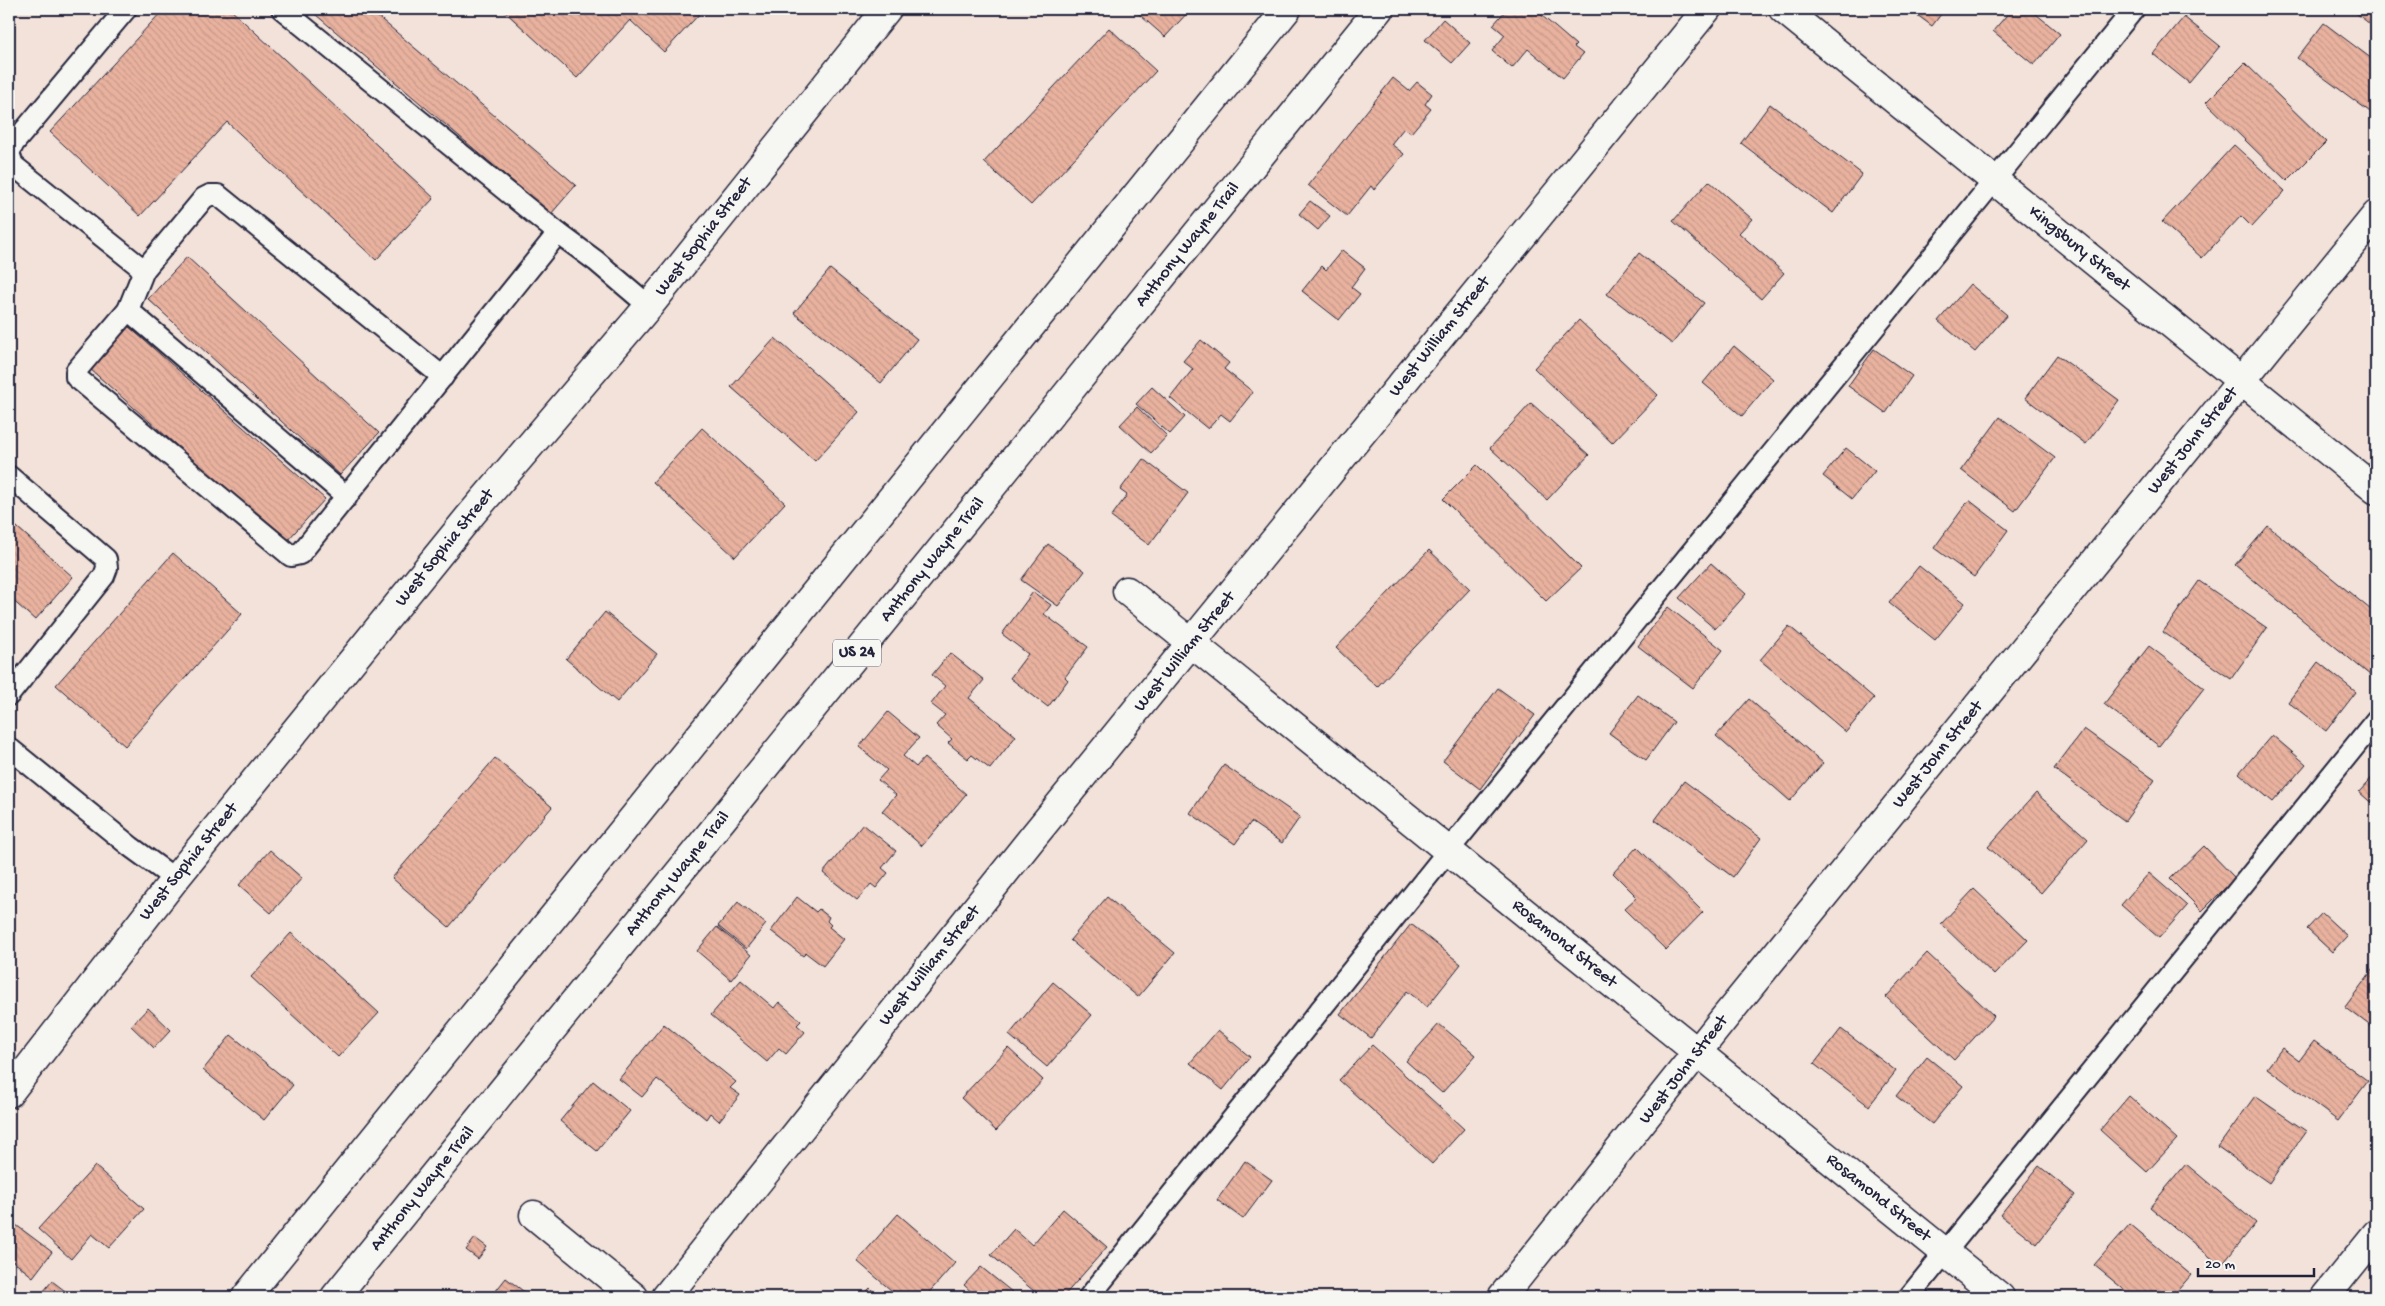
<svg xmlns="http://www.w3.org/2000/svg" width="2385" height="1306" font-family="'Gochi Hand',sans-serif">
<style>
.building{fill:url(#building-back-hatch);stroke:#22223b}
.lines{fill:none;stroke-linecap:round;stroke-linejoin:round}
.service-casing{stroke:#22223b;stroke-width:24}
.minor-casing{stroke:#22223b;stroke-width:31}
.trunk-casing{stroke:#22223b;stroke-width:31}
.service{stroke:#f6f6f2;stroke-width:20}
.minor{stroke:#f6f6f2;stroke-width:28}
.trunk{stroke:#f6f6f2;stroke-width:28}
.labels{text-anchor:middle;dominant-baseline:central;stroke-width:4.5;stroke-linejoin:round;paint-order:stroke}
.shield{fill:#f6f6f2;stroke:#626272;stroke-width:1}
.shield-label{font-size:16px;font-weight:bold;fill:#22223b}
.street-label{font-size:18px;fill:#22223b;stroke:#f6f6f2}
</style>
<defs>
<pattern id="building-back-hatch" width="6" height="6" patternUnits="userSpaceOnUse" patternTransform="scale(1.25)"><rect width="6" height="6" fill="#e9b29f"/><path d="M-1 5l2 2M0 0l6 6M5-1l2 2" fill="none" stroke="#c8998a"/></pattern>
</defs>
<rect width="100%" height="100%" fill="#f2e2d9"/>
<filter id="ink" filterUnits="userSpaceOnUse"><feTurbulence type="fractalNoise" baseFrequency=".02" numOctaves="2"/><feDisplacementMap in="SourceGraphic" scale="10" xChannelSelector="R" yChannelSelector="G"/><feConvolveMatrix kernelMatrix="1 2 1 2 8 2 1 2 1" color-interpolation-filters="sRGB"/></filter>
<g filter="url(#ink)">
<g class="building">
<path d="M164 9H230L434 198 376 260 227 122 140 216 50 132Z"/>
<path d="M309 9H369L576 185 551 214Z"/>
<path d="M502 9H704L664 52 630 20 577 78Z"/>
<path d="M1133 9H1191L1165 37Z"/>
<path d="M1507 9H1523L1526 11 1534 9 1576 45 1574 47 1583 54 1563 78 1528 49 1512 68 1492 51 1505 35 1493 25Z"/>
<path d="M1909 9H1945L1932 26Z"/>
<path d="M2012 9H2030L2060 34 2034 65 1993 31Z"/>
<path d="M2351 9H2376V29Z"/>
<path d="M2184 17 2220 46 2189 83 2153 54Z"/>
<path d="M1443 19 1470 43 1452 63 1425 40Z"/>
<path d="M2324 23 2376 62V109L2373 114 2297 58Z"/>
<path d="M1109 28 1156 71 1031 205 984 162Z"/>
<path d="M2245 63 2326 142 2287 181 2206 102Z"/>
<path d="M1393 78 1409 91 1417 82 1432 94 1425 104 1431 109 1411 133 1404 128 1391 144 1404 154 1374 190 1371 186 1347 216 1308 185Z"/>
<path d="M1770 104 1862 174 1833 213 1741 143Z"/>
<path d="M2234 145 2285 191 2252 227 2241 216 2202 258 2162 222Z"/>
<path d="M1709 181 1752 219 1739 233 1784 273 1761 299 1673 221Z"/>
<path d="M1310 201 1330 216 1318 230 1299 214Z"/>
<path d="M1342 250 1365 268 1351 287 1360 294 1339 320 1302 291 1322 266 1326 270Z"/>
<path d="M1639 253 1704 303 1672 344 1607 294Z"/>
<path d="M187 257 379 433 340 475 148 299Z"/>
<path d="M830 269 917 339 881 383 794 313Z"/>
<path d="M1970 284 2007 315 1975 352 1938 321Z"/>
<path d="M1579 320 1658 395 1612 443 1534 368Z"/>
<path d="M128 326 325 499 286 542 90 369Z"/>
<path d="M775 338 859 412 815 461 731 387Z"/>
<path d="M1201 340 1229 363 1224 369 1253 392 1230 421 1221 414 1208 429 1170 398 1193 369 1183 361Z"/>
<path d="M1734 346 1773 379 1742 416 1703 383Z"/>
<path d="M1874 349 1912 376 1886 413 1848 386Z"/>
<path d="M2057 355 2119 400 2086 444 2025 398Z"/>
<path d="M1152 387 1185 417 1170 434 1136 404Z"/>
<path d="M1531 403 1589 455 1547 500 1490 448Z"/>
<path d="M1137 407 1167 436 1151 453 1120 425Z"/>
<path d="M2000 417 2055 458 2015 511 1961 470Z"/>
<path d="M702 428 785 503 735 557 653 482Z"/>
<path d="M1846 448 1875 471 1852 499 1823 476Z"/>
<path d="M1143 459 1188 493 1149 545 1111 517 1127 495 1120 490Z"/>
<path d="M1477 465 1581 568 1546 601 1443 499Z"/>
<path d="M1969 500 2008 530 1974 577 1934 548Z"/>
<path d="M9 520 73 577 35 620 9 597Z"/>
<path d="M2268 526 2376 614V680L2235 565Z"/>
<path d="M1048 544 1085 571 1058 606 1021 580Z"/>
<path d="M1429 550 1470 589 1377 687 1336 648Z"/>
<path d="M173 553 242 614 125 746 56 685Z"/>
<path d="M1711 563 1746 594 1715 629 1679 598Z"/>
<path d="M1919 566 1965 603 1935 640 1889 603Z"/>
<path d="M2199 581 2267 628 2231 679 2163 632Z"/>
<path d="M1033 592 1051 605 1044 614 1088 647 1065 677 1068 680 1048 707 1010 678 1028 654 1002 634Z"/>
<path d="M1668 607 1723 650 1693 688 1638 646Z"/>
<path d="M605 612 657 654 617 702 566 659Z"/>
<path d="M1789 626 1874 698 1846 732 1760 660Z"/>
<path d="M2149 646 2204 688 2159 746 2104 704Z"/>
<path d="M950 653 984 680 969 698 1016 736 990 769 972 755 968 759 948 743 952 739 936 725 945 715 931 704 945 686 932 675Z"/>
<path d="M2318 662 2356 692 2326 731 2288 702Z"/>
<path d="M1498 688 1535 715 1480 789 1443 761Z"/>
<path d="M1638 695 1674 722 1646 760 1609 733Z"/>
<path d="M1749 699 1823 763 1790 801 1716 736Z"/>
<path d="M888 712 919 738 903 756 916 767 924 758 966 794 922 846 882 811 896 795 878 780 887 770 859 747Z"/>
<path d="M2084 729 2155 780 2125 821 2054 769Z"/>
<path d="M2272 735 2306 764 2273 802 2239 773Z"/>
<path d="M495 758 552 807 449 927 392 878Z"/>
<path d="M1224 765 1300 817 1282 843 1251 822 1235 844 1190 813Z"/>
<path d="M2376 773V807L2359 792Z"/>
<path d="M1684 781 1761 838 1733 877 1655 820Z"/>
<path d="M2036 793 2088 839 2041 893 1988 847Z"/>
<path d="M863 824 896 851 882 868 888 873 876 888 871 884 857 900 823 873Z"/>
<path d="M2204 846 2235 878 2202 911 2170 879Z"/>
<path d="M1637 847 1703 912 1666 950 1624 909 1637 897 1613 873Z"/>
<path d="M270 850 302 878 271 913 239 885Z"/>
<path d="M2149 873 2187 906 2159 938 2121 905Z"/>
<path d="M1974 889 2028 940 1994 975 1941 924Z"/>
<path d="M797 897 816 912 819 909 829 917 827 921 831 925 829 927 844 939 823 966 806 953 803 956 771 931Z"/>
<path d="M1107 897 1175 953 1138 997 1070 940Z"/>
<path d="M738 902 766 924 746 949 718 926Z"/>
<path d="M2322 913 2347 936 2332 952 2307 929Z"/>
<path d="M1411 924 1461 964 1427 1007 1407 991 1371 1038 1340 1014Z"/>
<path d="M717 927 751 955 731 980 697 951Z"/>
<path d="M291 933 379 1013 338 1057 251 977Z"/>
<path d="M1927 953 1994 1016 1954 1060 1886 997Z"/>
<path d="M2376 965V1030L2345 1007Z"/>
<path d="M741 980 774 1008 779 1002 801 1021 797 1025 805 1032 786 1054 779 1048 767 1062 711 1015Z"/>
<path d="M1053 982 1092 1015 1047 1067 1009 1035Z"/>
<path d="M148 1008 171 1030 154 1048 131 1026Z"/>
<path d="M664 1024 736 1082 730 1088 740 1095 719 1121 710 1113 706 1119 657 1079 642 1097 619 1079Z"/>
<path d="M1439 1024 1476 1055 1442 1093 1406 1061Z"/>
<path d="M1841 1029 1896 1071 1869 1106 1814 1064Z"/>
<path d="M1218 1030 1250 1057 1223 1090 1190 1063Z"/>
<path d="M231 1035 293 1085 264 1120 203 1070Z"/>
<path d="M2314 1041 2368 1081 2338 1121 2267 1068 2282 1048 2299 1061Z"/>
<path d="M1372 1045 1464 1129 1432 1164 1339 1080Z"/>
<path d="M1008 1048 1043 1080 996 1131 961 1098Z"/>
<path d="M1927 1057 1963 1086 1932 1124 1896 1096Z"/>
<path d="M593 1081 630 1111 597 1151 560 1121Z"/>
<path d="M2129 1096 2177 1139 2147 1172 2100 1130Z"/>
<path d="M2255 1096 2306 1131 2269 1183 2218 1147Z"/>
<path d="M1245 1161 1272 1180 1243 1219 1217 1200Z"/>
<path d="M2186 1164 2256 1223 2221 1266 2150 1207Z"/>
<path d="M95 1166 144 1209 109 1248 92 1234 71 1259 38 1229Z"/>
<path d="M2039 1166 2075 1195 2037 1244 2000 1215Z"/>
<path d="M1063 1209 1107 1247 1063 1297H1041L991 1255 1014 1229 1032 1245Z"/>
<path d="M898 1214 955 1263 925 1297H899L857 1261Z"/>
<path d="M2130 1224 2191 1275 2172 1297H2133L2094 1265Z"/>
<path d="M16 1225 52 1252 33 1277 9 1258V1233Z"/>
<path d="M475 1238 487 1247 478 1259 466 1250Z"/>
<path d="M981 1267 1012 1292 1007 1297H977L964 1285Z"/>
<path d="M506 1278 531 1297H491Z"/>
<path d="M52 1281 73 1297H39Z"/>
<path d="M870 1288 879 1297H861Z"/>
</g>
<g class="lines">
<defs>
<g id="service">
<path d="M126 9 14 143 9 153 13 165 144 270 128 310 347 497"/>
<path d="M282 9 558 233"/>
<path d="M144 270 204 198 210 195H218L443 377"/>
<path d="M128 310 76 371V377L291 556 300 554 558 233 596 261 649 306"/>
<path d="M9 476 106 559 107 568 104 576 9 695"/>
<path d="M9 748 131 847 175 879"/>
<path d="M1089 1297 1448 851 2134 9"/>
<path d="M1909 1297 2376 720"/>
</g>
<g id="minor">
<path d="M1783 9 2376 490"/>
<path d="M1127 591 2000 1297"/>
<path d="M9 1093 175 879 469 517 649 306 887 9"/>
<path d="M534 1215 634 1297"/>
<path d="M666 1297 1033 837 1707 9"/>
<path d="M1502 1297 1722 1021 2376 215"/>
<path d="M2325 1297 2376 1234"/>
</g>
<g id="trunk">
<path d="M246 1297 1287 9"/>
<path d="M335 1297 1379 9"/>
</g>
</defs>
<use href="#service" class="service-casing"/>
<use href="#minor" class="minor-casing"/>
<use href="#trunk" class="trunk-casing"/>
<use href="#service" class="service"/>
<use href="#minor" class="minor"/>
<use href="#trunk" class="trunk"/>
</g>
</g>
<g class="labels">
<rect class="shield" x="833" y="639.5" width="48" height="27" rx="4"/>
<g class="shield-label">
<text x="857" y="653">US 24</text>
</g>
<g class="street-label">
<text transform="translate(704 237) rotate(-52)">West Sophia Street</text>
<text transform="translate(1188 245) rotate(-51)">Anthony Wayne Trail</text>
<text transform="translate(2079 249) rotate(39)">Kingsbury Street</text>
<text transform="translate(1440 337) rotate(-51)">West William Street</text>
<text transform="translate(2193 441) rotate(-51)">West John Street</text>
<text transform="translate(445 548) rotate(-51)">West Sophia Street</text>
<text transform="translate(933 560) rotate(-51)">Anthony Wayne Trail</text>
<text transform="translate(1185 652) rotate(-51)">West William Street</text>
<text transform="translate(1938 755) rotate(-51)">West John Street</text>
<text transform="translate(189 862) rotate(-51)">West Sophia Street</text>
<text transform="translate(678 874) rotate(-51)">Anthony Wayne Trail</text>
<text transform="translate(1564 944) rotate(39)">Rosamond Street</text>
<text transform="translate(930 966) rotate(-51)">West William Street</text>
<text transform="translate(1684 1070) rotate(-52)">West John Street</text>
<text transform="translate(423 1189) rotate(-51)">Anthony Wayne Trail</text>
<text transform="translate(1878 1198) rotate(39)">Rosamond Street</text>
</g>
</g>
<rect width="2385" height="1306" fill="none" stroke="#f6f6f2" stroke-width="30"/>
<rect x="15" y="15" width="2355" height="1276" fill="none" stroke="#22223b" stroke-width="2" filter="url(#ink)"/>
<path d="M2198 1268v8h116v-8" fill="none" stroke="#22223b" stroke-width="2.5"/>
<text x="2205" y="1268" font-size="15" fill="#22223b" stroke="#f6f6f2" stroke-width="4" paint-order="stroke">20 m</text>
</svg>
